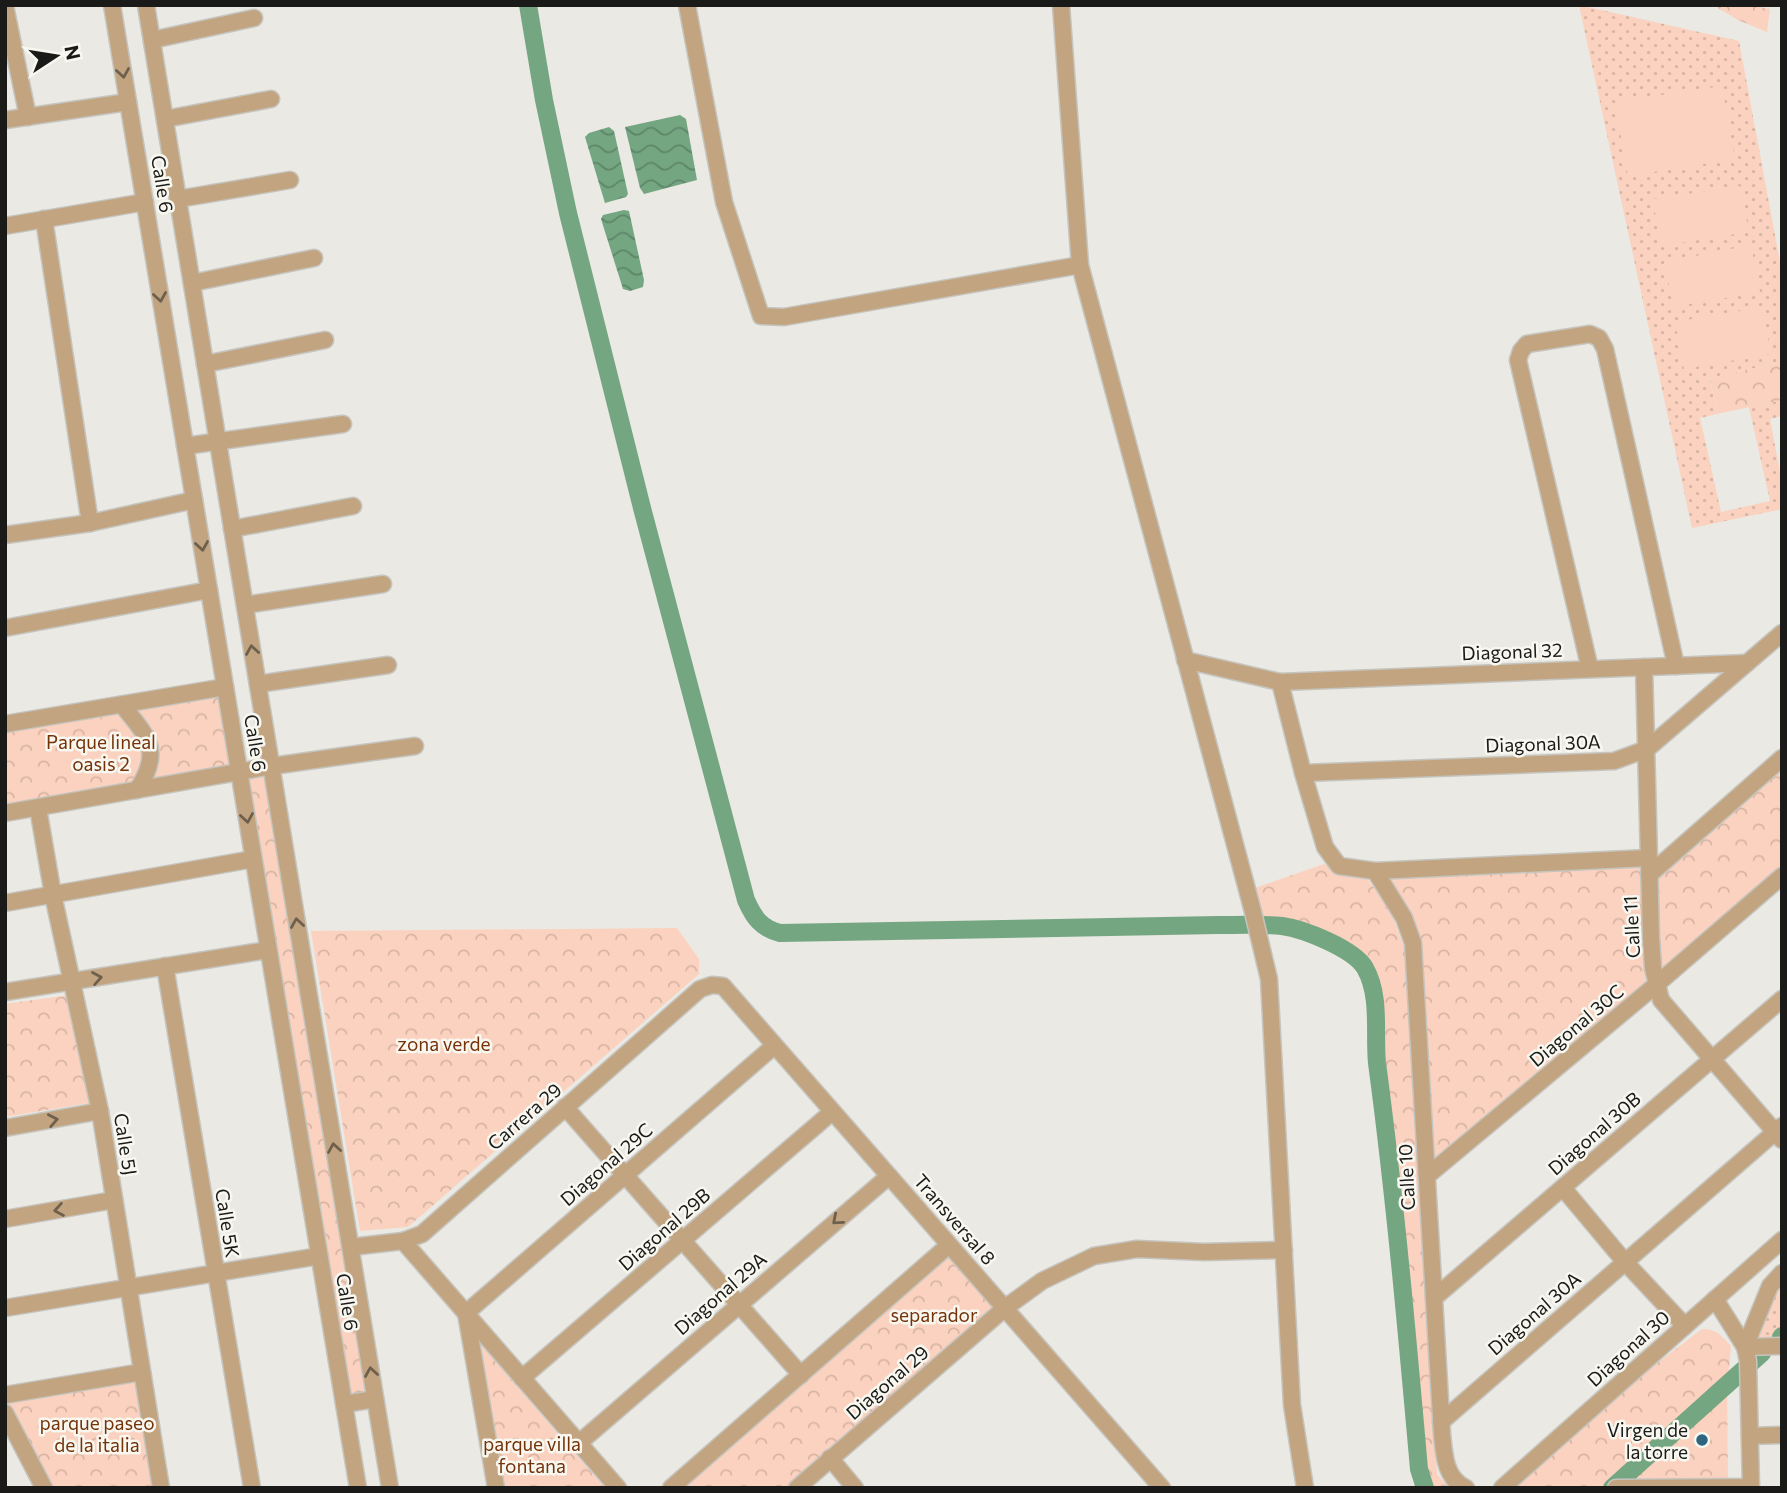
<svg xmlns="http://www.w3.org/2000/svg" width="1787" height="1493" font-family="Commissioner,sans-serif">
<style>
.grass{fill:url(#grass-dots)}
.park{fill:url(#park-crowns)}
.pitch{fill:#fbd2bf}
.water{fill:url(#water-waves)}
.lines{fill:none;stroke-linecap:round;stroke-linejoin:round}
.canal{stroke:#74a682;stroke-width:18}
.minor-casing{stroke:#c5c4be;stroke-width:19}
.minor{stroke:#c2a580;stroke-width:16}
.oneway{stroke:#6e604c}
.poi-dot{fill:#2f6580;stroke:#f8f7f0;stroke-width:2.5}
.labels{text-anchor:middle;dominant-baseline:central;stroke-width:5;stroke-linejoin:round;paint-order:stroke}
.street-label{font-size:19px;fill:#1a1a18;stroke:#f8f7f0}
.park-label{font-size:19px;fill:#743209;stroke:#f8f7f0}
.poi-label{font-size:19px;fill:#1a1a18;stroke:#f8f7f0;text-anchor:end}
</style>
<defs>
<pattern id="grass-dots" width="8" height="8" patternUnits="userSpaceOnUse" patternTransform="scale(1.75)"><rect width="8" height="8" fill="#fbd2bf"/><path d="M2 2h.1M6 6h.1" fill="none" stroke="#d7b4a3" stroke-width="1.8" stroke-linecap="round"/></pattern>
<pattern id="park-crowns" width="20" height="18" patternUnits="userSpaceOnUse" patternTransform="scale(1.75)"><rect width="20" height="18" fill="#fbd2bf"/><path d="M2 6a3 3 0 1 1 6 0M12 15a3 3 0 1 1 6 0" fill="none" stroke="#d7b4a3"/></pattern>
<pattern id="water-waves" width="16" height="10" patternUnits="userSpaceOnUse" patternTransform="scale(1.75)"><rect width="16" height="10" fill="#74a682"/><path d="M0 5q4-4 8 0t8 0" fill="none" stroke="#5e8669"/></pattern>
</defs>
<rect width="100%" height="100%" fill="#eae9e3"/>
<g class="grass">
<path d="M1579 5 1739 41 1782 273V362L1710 378 1717 414 1700 418 1721 512 1770 501 1749 407 1782 400V416L1770 419 1782 483V509L1692 528Z"/>
<path d="M1782 1276V1344L1745 1347Z"/>
</g>
<g class="park">
<path d="M1713 5H1748L1770 9 1767 32 1738 20Z"/>
<path d="M1782 362V400L1717 414 1710 378Z"/>
<path d="M221 691 230 770 144 786 154 769 127 706Z"/>
<path d="M119 709 145 745 146 762 133 787 5 807V731Z"/>
<path d="M1782 758V876L1427 1176 1413 943 1375 871 1649 858 1650 874Z"/>
<path d="M272 766 375 1399 344 1404 233 773Z"/>
<path d="M1324 864 1340 872 1366 877 1390 910 1406 952 1437 1474 1449 1488H1425L1419 1469 1399 1203 1377 1051 1372 985 1365 967 1355 951 1339 942 1287 922 1264 921 1255 888Z"/>
<path d="M677 928 699 959V974L408 1227 360 1231 311 931Z"/>
<path d="M70 995 89 1103 5 1117V1004Z"/>
<path d="M949 1245 1005 1308 795 1488H676Z"/>
<path d="M1702 1329C1716 1329 1721 1335 1731 1346L1728 1380 1611 1488H1510L1639 1377Z"/>
<path d="M481 1345 605 1488H504Z"/>
<path d="M142 1372 161 1488H44L5 1413V1395Z"/>
<path d="M1727 1389 1728 1482 1622 1486Z"/>
</g>
<g class="pitch">
<path d="M1722 86 1735 159 1628 176 1615 102Z"/>
<path d="M1740 186 1749 232 1660 246 1653 199Z"/>
<path d="M1751 245 1760 292 1673 307 1665 262Z"/>
<path d="M1762 307 1771 354 1684 369 1675 322Z"/>
</g>
<g class="water">
<path d="M680 115 686 119 697 180 644 194 640 188 625 127Z"/>
<path d="M609 127 614 131 628 194 626 197 605 203 585 137 589 133Z"/>
<path d="M624 210 629 211 644 280 643 287 630 291 623 289 601 219 603 215Z"/>
</g>
<g class="lines">
<g class="canal">
<path d="M528 5 544 100 568 213 642 508 746 900C754 918 761 928 780 933L1218 925C1239 925 1261 924 1282 926 1304 929 1354 949 1365 968 1381 996 1374 1033 1377 1063 1395 1198 1407 1333 1419 1469L1425 1488"/>
<path d="M1781 1337 1782 1336"/>
<path d="M1612 1488 1762 1353"/>
</g>
<defs>
<g id="minor">
<path d="M112 5 358 1488"/>
<path d="M146 5 390 1488"/>
<path d="M687 5 724 202 761 316 784 317 1080 265"/>
<path d="M1061 5 1080 265 1252 908 1269 979 1292 1405 1305 1488"/>
<path d="M5 6 28 117"/>
<path d="M152 40 254 18"/>
<path d="M165 119 271 99"/>
<path d="M5 120 128 102"/>
<path d="M178 199 290 180"/>
<path d="M44 219 90 523"/>
<path d="M5 226 145 202"/>
<path d="M192 283 314 258"/>
<path d="M205 364 325 340"/>
<path d="M185 446 343 424"/>
<path d="M232 529 353 506"/>
<path d="M5 535 90 523 194 500"/>
<path d="M245 605 383 584"/>
<path d="M5 628 209 590"/>
<path d="M1185 660 1280 682 1747 663"/>
<path d="M1644 667 1651 937 1653 968 1661 1000 1782 1140"/>
<path d="M1590 669 1518 360 1521 351 1527 344 1590 334 1599 338 1605 349 1676 666"/>
<path d="M1280 682 1303 773 1325 847 1339 866 1375 871 1649 858"/>
<path d="M258 684 388 665"/>
<path d="M122 705C148 737 163 751 137 790"/>
<path d="M5 724 225 687"/>
<path d="M1303 773 1614 761 1647 749 1782 633"/>
<path d="M38 808 53 895 100 1111 161 1488"/>
<path d="M5 813 272 766 415 746"/>
<path d="M1375 871 1404 918 1413 943 1442 1434C1444 1454 1445 1479 1466 1488"/>
<path d="M1649 875 1782 758"/>
<path d="M5 903 253 859"/>
<path d="M165 966 252 1488"/>
<path d="M5 992 268 950"/>
<path d="M565 1107 801 1375"/>
<path d="M5 1128 100 1111"/>
<path d="M1427 1176 1657 984 1782 876"/>
<path d="M1563 1188 1625 1262 1685 1326"/>
<path d="M5 1219 114 1200"/>
<path d="M403 1241 618 1488"/>
<path d="M351 1247 403 1241 422 1234 700 989 712 985 723 986 1162 1488"/>
<path d="M1434 1298 1782 999"/>
<path d="M1715 1299 1745 1347 1748 1361 1751 1488"/>
<path d="M5 1308 319 1256"/>
<path d="M1745 1347 1770 1286 1782 1273"/>
<path d="M1745 1347 1782 1346"/>
<path d="M522 1378 832 1112"/>
<path d="M5 1395 142 1372"/>
<path d="M344 1404 375 1399"/>
<path d="M5 1413 44 1488"/>
<path d="M1441 1422 1782 1126"/>
<path d="M1750 1436 1782 1435"/>
<path d="M579 1443 889 1176"/>
<path d="M830 1458 855 1488"/>
<path d="M496 1488 466 1313 774 1046"/>
<path d="M671 1488 949 1245"/>
<path d="M797 1488 1005 1308 1042 1281 1094 1256 1137 1249 1204 1252 1284 1250"/>
<path d="M1502 1488 1782 1240"/>
<path d="M1616 1488 1751 1487"/>
</g>
</defs>
<use href="#minor" class="minor-casing"/>
<use href="#minor" class="minor"/>
</g>
<defs><path id="oneway-chevron" d="M-2-3.5L2.5 0L-2 3.5" fill="none" stroke-width="1.6" stroke-linecap="round" stroke-linejoin="round" transform="scale(1.75)"/></defs>
<g class="oneway">
<use href="#oneway-chevron" transform="translate(123 73) rotate(81)"/>
<use href="#oneway-chevron" transform="translate(160 297) rotate(81)"/>
<use href="#oneway-chevron" transform="translate(202 546) rotate(81)"/>
<use href="#oneway-chevron" transform="translate(252 650) rotate(-99)"/>
<use href="#oneway-chevron" transform="translate(247 818) rotate(81)"/>
<use href="#oneway-chevron" transform="translate(297 923) rotate(-99)"/>
<use href="#oneway-chevron" transform="translate(97 978) rotate(-10)"/>
<use href="#oneway-chevron" transform="translate(53 1120) rotate(-11)"/>
<use href="#oneway-chevron" transform="translate(334 1148) rotate(-99)"/>
<use href="#oneway-chevron" transform="translate(59 1210) rotate(170)"/>
<use href="#oneway-chevron" transform="translate(837 1220) rotate(139)"/>
<use href="#oneway-chevron" transform="translate(371 1372) rotate(-99)"/>
</g>
<circle class="poi-dot" cx="1702" cy="1440" r="7"/>
<g class="labels">
<g class="street-label">
<text transform="translate(163 184) rotate(81)">Calle 6</text>
<text transform="translate(1512 651) rotate(-2)">Diagonal 32</text>
<text transform="translate(256 743) rotate(81)">Calle 6</text>
<text transform="translate(1543 743) rotate(-2)">Diagonal 30A</text>
<text transform="translate(1631 927) rotate(-93)">Calle 11</text>
<text transform="translate(1576 1025) rotate(-40)">Diagonal 30C</text>
<text transform="translate(524 1116) rotate(-41)">Carrera 29</text>
<text transform="translate(1594 1133) rotate(-41)">Diagonal 30B</text>
<text transform="translate(126 1144) rotate(81)">Calle 5J</text>
<text transform="translate(606 1164) rotate(-41)">Diagonal 29C</text>
<text transform="translate(1406 1177) rotate(-93)">Calle 10</text>
<text transform="translate(955 1219) rotate(49)">Transversal 8</text>
<text transform="translate(228 1223) rotate(81)">Calle 5K</text>
<text transform="translate(664 1229) rotate(-41)">Diagonal 29B</text>
<text transform="translate(720 1293) rotate(-41)">Diagonal 29A</text>
<text transform="translate(348 1302) rotate(81)">Calle 6</text>
<text transform="translate(1534 1313) rotate(-41)">Diagonal 30A</text>
<text transform="translate(1628 1348) rotate(-42)">Diagonal 30</text>
<text transform="translate(887 1382) rotate(-41)">Diagonal 29</text>
</g>
<g class="park-label">
<text x="101" y="741">Parque lineal<tspan x="101" dy="22">oasis 2</tspan></text>
<text x="444" y="1043">zona verde</text>
<text x="934" y="1314">separador</text>
<text x="97" y="1422">parque paseo<tspan x="97" dy="22">de la italia</tspan></text>
<text x="532" y="1443">parque villa<tspan x="532" dy="22">fontana</tspan></text>
</g>
<g class="poi-label">
<text x="1688" y="1429">Virgen de<tspan x="1688" dy="22">la torre</tspan></text>
</g>
</g>
<rect width="1787" height="1493" fill="none" stroke="#1a1a18" stroke-width="14"/>
<g transform="translate(56 56) rotate(78)" stroke="#f8f7f0" stroke-width="5" paint-order="stroke">
<path d="M0-5L12 26L0 18L-12 26Z" fill="#1a1a18"/>
<text y="-10" font-size="19" font-weight="bold" text-anchor="middle" fill="#1a1a18">N</text>
</g>
</svg>
